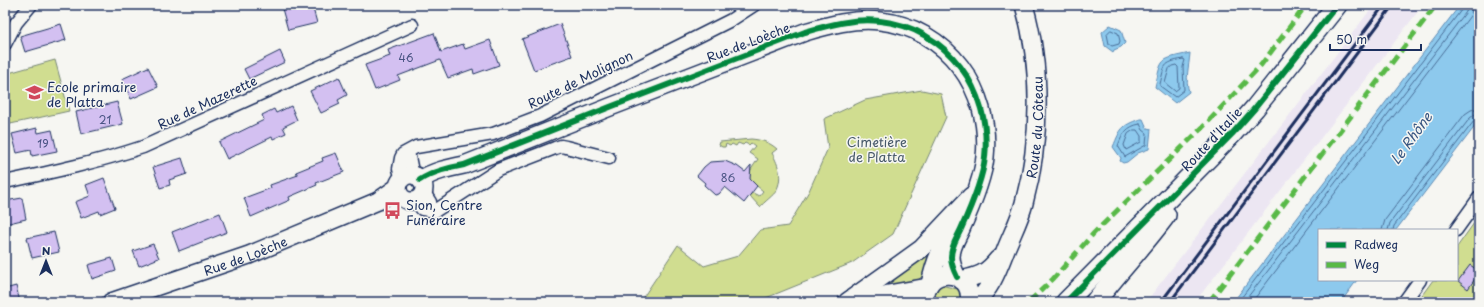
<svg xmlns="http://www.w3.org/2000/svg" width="1484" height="307" font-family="'Playpen Sans',sans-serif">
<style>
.built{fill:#ece6f2}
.green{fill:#d0dd90;stroke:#768677}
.water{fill:#8dc9ed;stroke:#5f8bb4}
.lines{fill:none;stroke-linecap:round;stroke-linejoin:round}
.shore{stroke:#496d97;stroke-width:1}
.building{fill:#d3c0f1;stroke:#1b2f5e}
.street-casing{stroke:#1b2f5e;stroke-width:15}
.secondary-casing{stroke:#1b2f5e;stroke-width:20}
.primary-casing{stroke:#1b2f5e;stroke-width:22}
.street{stroke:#f6f6f2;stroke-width:12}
.secondary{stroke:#f6f6f2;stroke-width:17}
.primary{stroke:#f6f6f2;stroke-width:19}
.rail{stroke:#1b2f5e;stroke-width:3}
.quiet{stroke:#58b947;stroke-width:5;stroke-dasharray:10 5;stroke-linecap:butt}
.cycleway-casing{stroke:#f6f6f2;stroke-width:8}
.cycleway{stroke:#00873e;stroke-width:6}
.labels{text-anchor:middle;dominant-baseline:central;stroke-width:3;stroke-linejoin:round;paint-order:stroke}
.number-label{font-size:11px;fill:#495383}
.street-label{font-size:13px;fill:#1b2f5e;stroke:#f6f6f2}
.poi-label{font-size:13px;fill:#1b2f5e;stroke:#f6f6f2;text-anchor:start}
.park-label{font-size:13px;fill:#485a6a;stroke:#f6f6f2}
.water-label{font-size:14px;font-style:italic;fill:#385682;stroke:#f6f6f2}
</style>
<rect width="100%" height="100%" fill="#f6f6f2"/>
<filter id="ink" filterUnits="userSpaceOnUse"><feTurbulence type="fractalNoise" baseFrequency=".025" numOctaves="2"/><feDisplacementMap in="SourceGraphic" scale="8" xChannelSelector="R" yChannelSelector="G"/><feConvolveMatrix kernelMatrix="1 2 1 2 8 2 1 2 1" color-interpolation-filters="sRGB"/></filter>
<g filter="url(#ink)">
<path class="built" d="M1374 5H1423L1195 302H1146Z"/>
<g class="green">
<path d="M55 60 69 111 6 125 5 74Z"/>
<path d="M922 90 941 94 946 117 893 234 852 263 756 302H640L678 245 704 266 738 256 760 230 788 226 809 191 828 148 824 119 865 100Z"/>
<path d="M751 139C762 140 769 142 777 149L772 153C779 166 783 178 776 191 775 194 763 203 760 207L749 195 753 193 759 196 763 191 746 177 758 159 749 153 755 146 751 143 749 145 745 143 743 145 738 143 736 146 732 144 730 146 726 144 725 147H722L719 145 720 142Z"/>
<path d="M1479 216V302H1417L1433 280H1457V247Z"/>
<path d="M931 248 934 250C929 263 927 275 915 282L876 288Z"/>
<path d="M941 285 961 290 960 302H933L935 289Z"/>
</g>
<g class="water">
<path d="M1460 5H1479V121L1396 230H1319V280H1357L1341 302H1233Z"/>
<path d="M1110 25 1121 30 1125 43 1121 47 1114 50 1113 52 1105 46 1102 32Z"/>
<path d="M1190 53C1189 67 1185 79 1189 92L1175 103 1155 87C1162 57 1159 60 1190 53Z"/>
<path d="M1140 119H1143L1147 128 1151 129 1149 149 1138 153 1127 162 1123 163 1120 161 1121 158 1113 147C1121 128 1121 126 1140 119Z"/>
</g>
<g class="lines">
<g class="shore">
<path d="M1111 30 1118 33 1120 41 1119 44 1112 46 1109 44 1107 34Z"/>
<path d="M1183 59 1185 60 1183 67 1184 90 1175 97 1160 86V84C1165 65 1162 63 1183 59Z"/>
<path d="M1172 66 1176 65 1178 67 1179 88 1175 91 1165 83 1169 69Z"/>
<path d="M1140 124 1143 130 1147 133 1146 145 1125 157 1118 146C1122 134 1127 126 1140 124Z"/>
<path d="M1134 130H1137L1141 136V142L1126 150 1124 145 1128 134Z"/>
<path d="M1382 230 1385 220 1465 114 1471 110 1479 108"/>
<path d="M1388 230 1390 223 1470 118 1474 115 1479 114"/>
<path d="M1393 230 1394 226 1474 121 1479 119"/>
<path d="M1238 302 1462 9 1463 5"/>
<path d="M1244 302 1466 12 1468 5"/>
<path d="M1252 302 1470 16 1474 5"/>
</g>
</g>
<g class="building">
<path d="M281 5H312L317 23 288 30Z"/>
<path d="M61 24 66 40 25 52 20 36Z"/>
<path d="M560 24 572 56 534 70 522 39Z"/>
<path d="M434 33 441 52 463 44 465 49 490 40 499 65 474 74 473 69 448 78 440 60 398 76 400 80 375 90 365 65 390 56 388 50Z"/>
<path d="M280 51 285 62 249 79 244 69Z"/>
<path d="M148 67 158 87 131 99 122 79Z"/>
<path d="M339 77 347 95 338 100 340 104 321 113 310 91Z"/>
<path d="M117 102 123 124 81 134 76 112Z"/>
<path d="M291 106 297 120 283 127 286 133 273 139 272 137 227 159 219 142 264 120 262 115 274 109 276 113Z"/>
<path d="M37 128 38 133 52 130 57 151 32 156 31 150 17 153 12 134Z"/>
<path d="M336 153 344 172 316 183 317 185 289 197 290 200 251 217 244 198 271 188 270 185 298 175 296 172 323 161 322 158Z"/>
<path d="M182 158 187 174 169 180 170 185 160 188 153 167Z"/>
<path d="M725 161 737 166 745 172 751 165 750 179 757 186 744 203 725 187 719 194 715 195 704 185 705 183 697 176 704 167 710 162Z"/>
<path d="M104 178 115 208 100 214 99 211 81 218 75 202 90 196 86 185Z"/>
<path d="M22 198 26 219 5 224V201Z"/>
<path d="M220 213 227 232 179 251 172 232Z"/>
<path d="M54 232 59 252 32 258 27 238Z"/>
<path d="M153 244 159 258 139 266 133 251Z"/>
<path d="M112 258 116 271 92 279 88 265Z"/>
<path d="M1470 265 1479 271V273L1468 289 1458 281Z"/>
<path d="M16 286 20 302H5V289Z"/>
</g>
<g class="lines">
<defs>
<g id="street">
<path d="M5 44 16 23 31 5"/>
<path d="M408 152 413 176"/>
<path d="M402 179 399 169 401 158 403 154 416 147 493 134 540 116 731 20 754 5"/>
<path d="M5 182C52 172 98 162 143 147L412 25"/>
<path d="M423 191 430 202 431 210"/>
<path d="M415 200 422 209 435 211 498 170 555 148 561 146 566 147 609 158"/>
<path d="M1456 230 1479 198"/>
<path d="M1404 302 1420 280"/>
</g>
<g id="secondary">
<circle cx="411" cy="188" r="13"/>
<path d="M420 180C434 171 449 168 464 165L610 107 805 32C829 25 854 18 880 21 947 28 992 90 985 157 983 179 970 209 961 229 957 238 951 246 951 257 951 264 954 271 957 277"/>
<path d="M961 280C979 276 986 274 998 259"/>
<path d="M930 284C934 265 940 248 951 232"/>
<path id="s1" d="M111 302 249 255 378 201 398 187"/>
<path d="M847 302 921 249 971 196"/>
<path d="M862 302 888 294 928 287"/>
<path d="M926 302C921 266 975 267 969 302"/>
<path id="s2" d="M974 302C991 291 999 267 1006 249 1012 234 1020 219 1024 203 1041 141 1042 68 1024 5"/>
</g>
<g id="primary">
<path d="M1066 302 1232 134 1255 108 1337 5"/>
<path d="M1095 302C1118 272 1144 245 1166 215"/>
</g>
</defs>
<use href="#street" class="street-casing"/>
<use href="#secondary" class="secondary-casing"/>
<use href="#primary" class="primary-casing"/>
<use href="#street" class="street"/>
<use href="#secondary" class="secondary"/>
<use href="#primary" class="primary"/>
<g class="rail">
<path d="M1161 302 1384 5"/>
<path d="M1170 302 1393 5"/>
</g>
<g class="quiet">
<path d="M1029 302 1053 279 1094 233 1207 123 1261 65 1306 5"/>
<path d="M1209 302 1436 5"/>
</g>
<defs>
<g id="cycleway">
<path d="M420 180C434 171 449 168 464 165L610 107 805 32C829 25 854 18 880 21 947 28 992 90 985 157 983 179 970 209 961 229 957 238 951 246 951 257 951 264 954 271 957 277"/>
<path d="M1066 302 1232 134 1255 108 1337 5"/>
</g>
</defs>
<use href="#cycleway" class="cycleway-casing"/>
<use href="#cycleway" class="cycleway"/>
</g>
</g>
<defs>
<symbol id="school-bare" viewBox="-9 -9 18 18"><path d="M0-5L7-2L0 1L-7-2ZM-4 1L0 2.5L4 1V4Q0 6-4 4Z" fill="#d1495b" stroke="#f6f6f2" stroke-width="2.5" paint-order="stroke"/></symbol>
<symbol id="bus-bare" viewBox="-9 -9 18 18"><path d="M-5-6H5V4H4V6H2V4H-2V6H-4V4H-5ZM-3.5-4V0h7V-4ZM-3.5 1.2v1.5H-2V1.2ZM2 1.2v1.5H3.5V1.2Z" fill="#d1495b" stroke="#f6f6f2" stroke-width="2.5" paint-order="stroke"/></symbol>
</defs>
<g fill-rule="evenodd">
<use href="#school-bare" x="22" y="80" width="25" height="25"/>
<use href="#bus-bare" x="380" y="198" width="25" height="25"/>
</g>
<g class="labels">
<g class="number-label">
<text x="406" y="57">46</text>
<text x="105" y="119">21</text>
<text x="43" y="143">19</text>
<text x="728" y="177">86</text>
</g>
<g class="street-label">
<text transform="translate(748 42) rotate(-21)">Rue de Loèche</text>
<text transform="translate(580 79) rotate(-26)">Route de Molignon</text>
<text transform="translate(207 102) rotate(-25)">Rue de Mazerette</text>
<text stroke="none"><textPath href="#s2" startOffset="189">Route du Côteau</textPath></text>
<text transform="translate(1211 139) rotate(-47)">Route d'Italie</text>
<text stroke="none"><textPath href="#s1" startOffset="142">Rue de Loèche</textPath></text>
</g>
<g class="poi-label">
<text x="47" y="86">Ecole primaire<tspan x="47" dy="15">de Platta</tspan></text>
<text x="406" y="204">Sion, Centre<tspan x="406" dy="15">Funéraire</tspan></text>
</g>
<g class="park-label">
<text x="877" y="141">Cimetière<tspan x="877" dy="15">de Platta</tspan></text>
</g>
<g class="water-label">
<text transform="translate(1411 138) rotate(-54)">Le Rhône</text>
</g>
</g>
<rect width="1484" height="307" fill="none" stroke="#f6f6f2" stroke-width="20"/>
<rect x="10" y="10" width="1464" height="287" fill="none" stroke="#1b2f5e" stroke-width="1.5" filter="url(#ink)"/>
<rect x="1318" y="229" width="140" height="52" fill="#f6f6f2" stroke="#9ea6b7"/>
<rect x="1326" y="242" width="20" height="6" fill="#00873e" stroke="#9ea6b7"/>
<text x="1354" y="249" font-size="12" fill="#1b2f5e">Radweg</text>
<rect x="1326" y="262" width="20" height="6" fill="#58b947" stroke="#9ea6b7"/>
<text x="1354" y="269" font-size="12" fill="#1b2f5e">Weg</text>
<g transform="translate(46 261)" stroke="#f6f6f2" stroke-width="3" paint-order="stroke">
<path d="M0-3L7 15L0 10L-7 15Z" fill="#1b2f5e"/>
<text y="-6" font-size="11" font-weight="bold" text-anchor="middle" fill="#1b2f5e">N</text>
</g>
<path d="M1330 44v6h91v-6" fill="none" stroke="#1b2f5e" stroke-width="2"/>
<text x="1336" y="44" font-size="12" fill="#1b2f5e" stroke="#f6f6f2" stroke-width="3" paint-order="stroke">50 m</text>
</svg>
